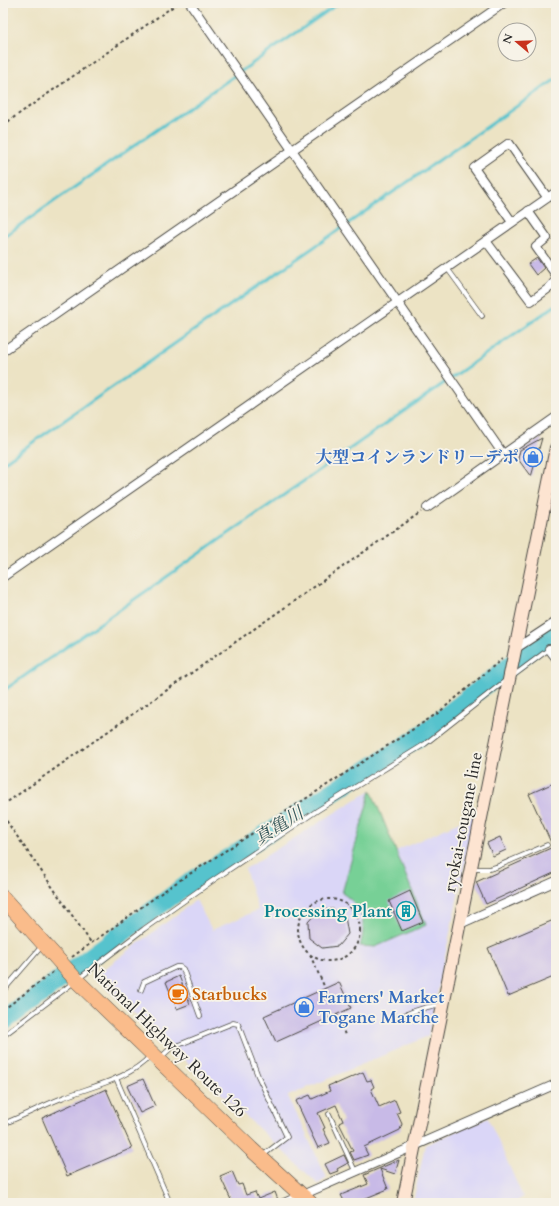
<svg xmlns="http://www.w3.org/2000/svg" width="559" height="1206" font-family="Cardo,'Noto Serif JP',serif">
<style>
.built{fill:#dad6f7}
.green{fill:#77d096;stroke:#517e60}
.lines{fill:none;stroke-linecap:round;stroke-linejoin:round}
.stream{stroke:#56c3cd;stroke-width:3}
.river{stroke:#56c3cd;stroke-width:19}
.building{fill:#c8bae7}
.lane-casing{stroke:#484742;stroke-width:5.5}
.street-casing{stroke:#484742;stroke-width:10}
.secondary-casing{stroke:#484742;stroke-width:14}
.highway-casing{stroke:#484742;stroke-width:16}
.path{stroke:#484742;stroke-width:2;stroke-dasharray:3 3;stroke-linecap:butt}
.lane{stroke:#fff;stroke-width:4}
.street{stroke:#fff;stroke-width:8}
.secondary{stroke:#fde4d1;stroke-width:12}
.highway{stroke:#fabc8b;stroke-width:15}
.labels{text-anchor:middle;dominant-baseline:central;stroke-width:3.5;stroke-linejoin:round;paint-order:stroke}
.shop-label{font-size:17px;font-weight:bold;fill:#366cbe;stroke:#f7f3e8;text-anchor:end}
.street-label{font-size:17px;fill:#2b2b2b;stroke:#f7f3e8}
.culture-label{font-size:17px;font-weight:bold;fill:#0d838f;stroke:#f7f3e8;text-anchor:end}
.food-label{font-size:17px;font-weight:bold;fill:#c56008;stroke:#f7f3e8;text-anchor:start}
.water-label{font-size:18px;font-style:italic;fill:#38595c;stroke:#f7f3e8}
</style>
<rect width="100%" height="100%" fill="#f7f3e8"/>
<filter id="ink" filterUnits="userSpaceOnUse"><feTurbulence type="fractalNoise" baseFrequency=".025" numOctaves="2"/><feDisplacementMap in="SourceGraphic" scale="8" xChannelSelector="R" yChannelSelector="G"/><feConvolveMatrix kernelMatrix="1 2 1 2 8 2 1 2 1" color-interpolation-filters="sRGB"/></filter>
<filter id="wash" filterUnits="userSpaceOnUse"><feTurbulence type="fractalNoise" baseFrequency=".012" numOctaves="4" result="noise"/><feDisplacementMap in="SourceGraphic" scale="16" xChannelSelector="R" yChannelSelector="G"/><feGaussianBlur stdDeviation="0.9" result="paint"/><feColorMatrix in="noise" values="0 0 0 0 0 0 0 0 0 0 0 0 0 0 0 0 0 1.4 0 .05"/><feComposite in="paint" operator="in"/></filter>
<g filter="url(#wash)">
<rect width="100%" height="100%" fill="#ece3c4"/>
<g class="built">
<path d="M371 790 396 851 475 815 428 1036 288 1096 327 1178 318 1184 209 1082 109 991 95 976 196 900 212 930 258 910 245 869Z"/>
<path d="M488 1118 523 1197 514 1203H413L425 1145Z"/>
</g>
<path class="green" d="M371 790 426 925 375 947 360 946C367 923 363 907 342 893Z"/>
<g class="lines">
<g class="stream">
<path d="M3 237 339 3"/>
<path d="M3 463 556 79"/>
<path d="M3 691 556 305"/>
</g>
<path class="river" d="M3 1022 192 881 416 739 539 643 556 632"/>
</g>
<g id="blocks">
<g class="building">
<path d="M537 258 544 268 536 275 528 264Z"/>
<path d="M542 438 531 477 518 459 520 450Z"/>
<path d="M556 782V872L486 904 476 882 553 847 529 794Z"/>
<path d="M500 837 506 850 493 856 487 843Z"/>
<path d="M410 891 423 922 402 931 389 901Z"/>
<path d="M333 909 345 917 348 934 338 946 322 948 309 938 308 922 319 910Z"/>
<path d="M556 919V976L508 996 488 948Z"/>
<path d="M179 976 190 1004 177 1009 166 982Z"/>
<path d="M339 982 351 1008 276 1042 264 1016Z"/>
<path d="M363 1072 367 1081 371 1080 374 1087 371 1089 379 1107 395 1100 400 1112 397 1113 402 1124 400 1130 364 1147 368 1155 354 1160 350 1152 353 1151 339 1123 343 1121 336 1105 318 1113 325 1128 323 1129 330 1143 318 1148 296 1101 310 1095 312 1099 330 1091 328 1086 335 1083 336 1084Z"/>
<path d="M143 1079 155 1106 140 1113 127 1086Z"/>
<path d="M106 1089 132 1148 67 1176 42 1118Z"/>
<path d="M344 1155 348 1163 337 1169 338 1171 330 1174 325 1164Z"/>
<path d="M399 1160 395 1174 380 1169 388 1189 354 1203H345L341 1195 368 1184 364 1175Z"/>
<path d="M232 1171 238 1185 242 1184 246 1195 255 1192 258 1199 275 1192 278 1200 270 1203H229L232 1202 220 1176Z"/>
</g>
</g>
</g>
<g filter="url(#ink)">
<use href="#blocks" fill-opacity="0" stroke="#484742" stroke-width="1"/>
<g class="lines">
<defs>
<g id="lane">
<path d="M447 268 482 316"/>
<path d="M513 676 556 644"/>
<path d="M472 869H489L496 867 547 845"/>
<path d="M141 990 144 982 176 967H180L183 969 200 1016"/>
<path d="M3 991 42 946"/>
<path d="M404 1015C416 1010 429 1005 442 1005"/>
<path d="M3 1036 144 929 215 879 318 810 425 744 505 681"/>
<path d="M160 1058 171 1048 233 1023 238 1024 258 1076 287 1137 262 1156"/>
<path d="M116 1078 170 1203"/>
<path d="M329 1114 355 1171"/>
<path d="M3 1124C23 1116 42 1106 62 1098 89 1087 130 1079 150 1056"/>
</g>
<g id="street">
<path d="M190 3 503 454"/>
<path d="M528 211 547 238 536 247 556 275"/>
<path d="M512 222 474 168 509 143 547 197"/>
<path d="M486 241 531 301 549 288 556 280"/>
<path d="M3 351 504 3"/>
<path d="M427 508 556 417"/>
<path d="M3 577 556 192"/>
<path d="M515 649 556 622"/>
<path d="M549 649 556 658"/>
<path d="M460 924 556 881"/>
<path d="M284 1203 556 1084"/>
</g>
<path id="secondary" d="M403 1203 556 448"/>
<path id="highway" d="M3 898 77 981 251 1149 310 1203"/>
</defs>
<use href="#lane" class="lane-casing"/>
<use href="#street" class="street-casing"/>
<use href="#secondary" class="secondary-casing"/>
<use href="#highway" class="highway-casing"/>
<g class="path">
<path d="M3 125 178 3"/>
<path d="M3 805 421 512"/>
<path d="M3 816 92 944"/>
<circle cx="329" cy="930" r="31"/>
<path d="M310 955 325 988"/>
<path d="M72 957 171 886 438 713 502 659"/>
<path d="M3 1010 53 972"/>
<path d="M337 1015 345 1035"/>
</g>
<use href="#lane" class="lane"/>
<use href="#street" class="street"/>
<use href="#secondary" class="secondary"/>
<use href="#highway" class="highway"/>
</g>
</g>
<defs>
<symbol id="shop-ring" viewBox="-11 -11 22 22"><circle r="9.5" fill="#f7f3e8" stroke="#3f7fe0" stroke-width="1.5"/><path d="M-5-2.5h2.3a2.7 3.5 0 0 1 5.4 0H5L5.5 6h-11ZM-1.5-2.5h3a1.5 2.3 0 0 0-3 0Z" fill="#3f7fe0"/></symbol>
<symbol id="building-ring" viewBox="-11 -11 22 22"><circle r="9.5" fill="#f7f3e8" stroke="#0f9aa8" stroke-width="1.5"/><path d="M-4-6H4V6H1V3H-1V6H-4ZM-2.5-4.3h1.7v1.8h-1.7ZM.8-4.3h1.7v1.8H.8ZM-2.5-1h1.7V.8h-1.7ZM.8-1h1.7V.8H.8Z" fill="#0f9aa8"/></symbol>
<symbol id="cafe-ring" viewBox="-11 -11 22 22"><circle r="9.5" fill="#f7f3e8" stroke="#e8710a" stroke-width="1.5"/><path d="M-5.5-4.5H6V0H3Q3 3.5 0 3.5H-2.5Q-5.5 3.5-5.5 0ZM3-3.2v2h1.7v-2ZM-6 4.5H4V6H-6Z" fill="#e8710a"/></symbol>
</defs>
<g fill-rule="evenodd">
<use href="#shop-ring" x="522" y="446" width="22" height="22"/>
<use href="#building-ring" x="395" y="900" width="22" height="22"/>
<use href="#cafe-ring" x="167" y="983" width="22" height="22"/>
<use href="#shop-ring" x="293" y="996" width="22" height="22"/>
</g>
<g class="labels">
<g class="shop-label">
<text x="519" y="457">大型コインランドリ－デポ</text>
<text x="318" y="997" text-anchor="start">Farmers' Market<tspan x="318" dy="20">Togane Marche</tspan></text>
</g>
<g class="street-label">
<text transform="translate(463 822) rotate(-79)">ryokai-tougane line</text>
<text transform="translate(167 1040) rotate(44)">National Highway Route 126</text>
</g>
<g class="culture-label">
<text x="392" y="911">Processing Plant</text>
</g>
<g class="food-label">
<text x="192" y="994">Starbucks</text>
</g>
<g class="water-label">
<text transform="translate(279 826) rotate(-32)">真亀川</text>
</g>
</g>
<rect width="559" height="1206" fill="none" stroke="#f7f3e8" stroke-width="16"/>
<g transform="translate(517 42) rotate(289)"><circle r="19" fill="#f7f3e8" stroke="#a5a39c"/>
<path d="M0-3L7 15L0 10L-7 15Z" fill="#c8321e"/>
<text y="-6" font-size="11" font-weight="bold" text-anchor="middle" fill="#2b2b2b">N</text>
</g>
</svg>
